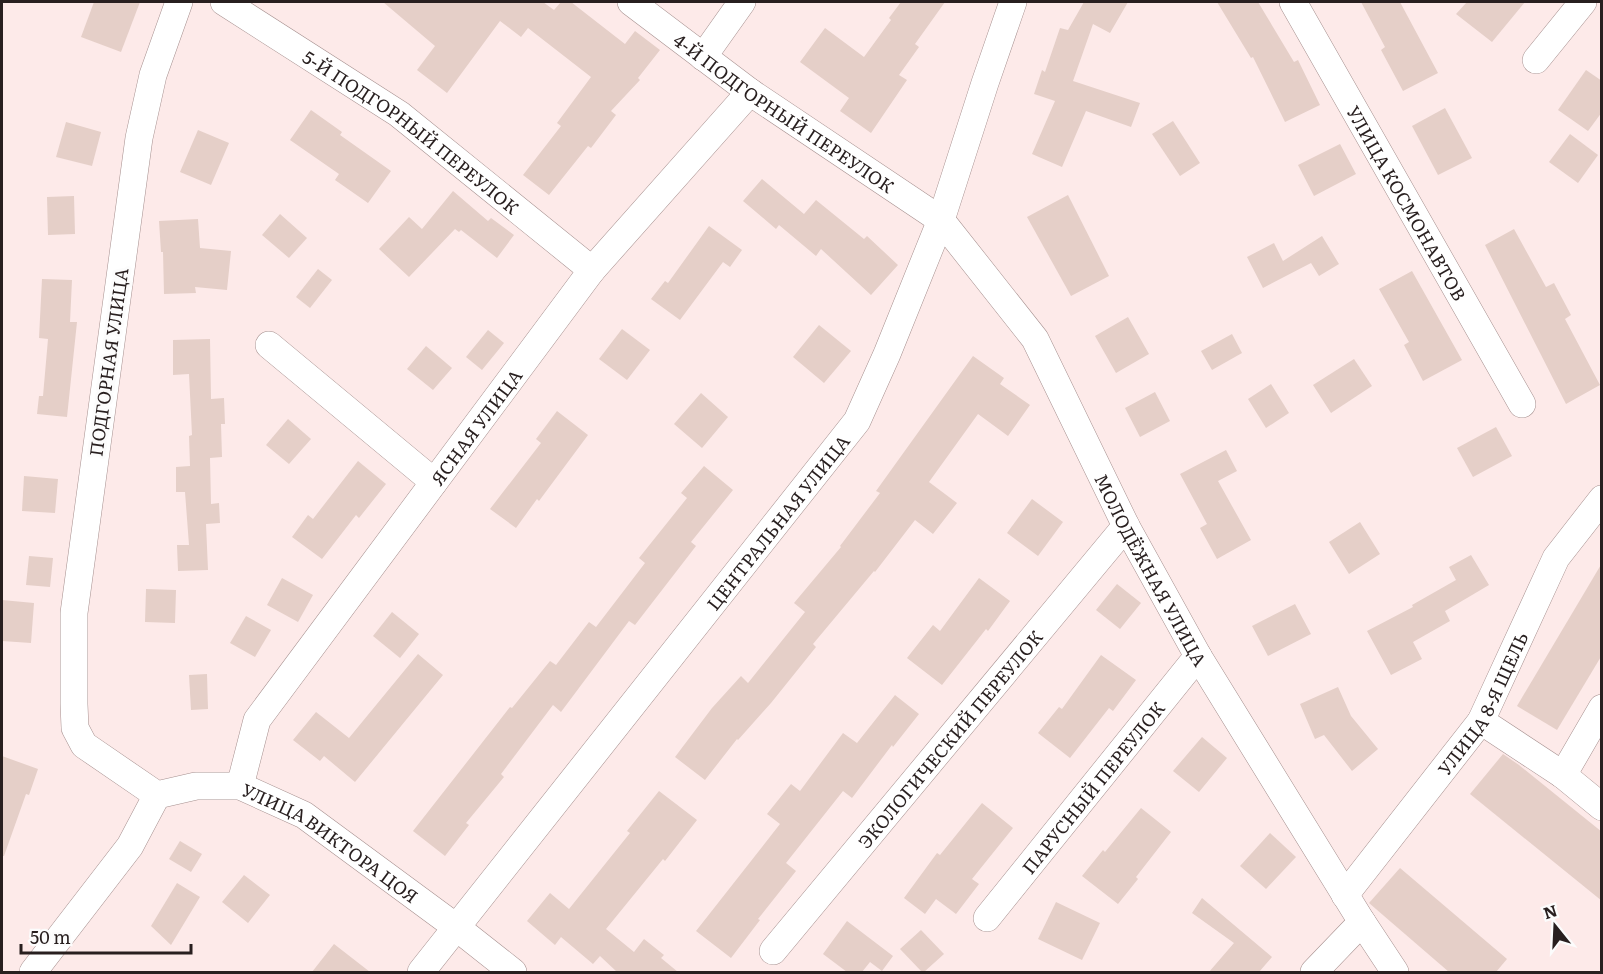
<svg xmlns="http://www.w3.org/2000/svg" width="1603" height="974" font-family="Literata,serif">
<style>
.building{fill:#e5cfc8}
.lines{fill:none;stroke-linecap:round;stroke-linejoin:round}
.minor-casing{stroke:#a6908f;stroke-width:28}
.minor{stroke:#fff;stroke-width:27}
.labels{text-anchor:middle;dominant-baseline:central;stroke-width:6;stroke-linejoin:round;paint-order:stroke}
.street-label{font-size:18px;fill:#281f1f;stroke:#fcfcfc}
</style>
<rect width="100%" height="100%" fill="#fdeae9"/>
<g class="building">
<path d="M94 2H140L121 52 81 37Z"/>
<path d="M383 2H543L554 10 561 2H571L625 44 635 31 660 50 638 78 640 80 611 111 616 115 591 148 588 146 549 195 523 175 561 126 557 123 591 77 528 28 521 37 500 21 447 93 417 70 435 46Z"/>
<path d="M901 2H945L915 44 919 47 899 75 907 80 871 133 840 111 849 98 800 62 825 28 864 57 891 20 889 18Z"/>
<path d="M1084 2H1128L1110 33 1093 24 1073 81 1140 103 1131 127 1086 111 1062 167 1032 154 1055 101 1034 94 1042 70 1045 72 1060 28 1068 30Z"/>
<path d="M1217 2H1258L1294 62 1298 60 1320 105 1285 122 1253 57 1251 58Z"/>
<path d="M1361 2H1400L1438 73 1403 91 1381 50 1385 47Z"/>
<path d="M1467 2H1525L1492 42 1456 14Z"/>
<path d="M1586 70 1602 81V112L1588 131 1558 110Z"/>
<path d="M1445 108 1472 158 1438 175 1412 126Z"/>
<path d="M311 110 342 132 340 135 391 171 368 203 335 180 339 174 290 140Z"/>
<path d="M1173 121 1200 163 1180 176 1152 134Z"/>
<path d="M66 122 101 132 92 166 56 157Z"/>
<path d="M198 130 229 143 211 185 180 172Z"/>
<path d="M1570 134 1598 155 1578 183 1549 162Z"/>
<path d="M1340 144 1356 174 1314 196 1298 165Z"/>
<path d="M762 179 804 214 816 200 864 239 867 236 898 265 871 295 821 249 816 256 779 225 776 229 743 201Z"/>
<path d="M453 191 488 221 491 218 514 235 497 258 461 230 459 232 455 229 409 277 379 249 409 217 422 229Z"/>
<path d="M1068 195 1109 276 1071 296 1027 217Z"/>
<path d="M74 196 75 234 48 235 47 197Z"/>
<path d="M280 214 307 238 289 258 262 235Z"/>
<path d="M198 219 200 248 231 251 227 290 195 287 196 293 164 294 163 252H161L159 221Z"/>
<path d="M709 226 742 250 730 267 723 262 680 320 651 299 665 281 668 283Z"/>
<path d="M1514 229 1546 287 1554 283 1571 315 1565 319 1600 385 1566 404 1485 245Z"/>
<path d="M1322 236 1339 264 1319 276 1311 263 1263 288 1247 257 1274 243 1283 261Z"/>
<path d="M318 269 332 280 310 308 296 297Z"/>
<path d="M1412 271 1462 360 1423 381 1404 345 1409 342 1379 289Z"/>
<path d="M42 279 72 280 70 322H77L67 417 37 414 39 396H43L48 339 39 338Z"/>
<path d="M1128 317 1149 354 1116 373 1095 336Z"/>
<path d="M819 325 851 351 824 383 793 357Z"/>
<path d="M622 329 650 350 627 380 599 359Z"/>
<path d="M488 330 504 343 482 370 466 357Z"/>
<path d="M1232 334 1242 353 1212 370 1201 351Z"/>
<path d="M210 339 211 399 224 398 225 424H221L222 457 210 458 211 504 219 503 220 523 206 524 208 570 178 571 177 545H189L185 492H176V467L190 466 189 436 192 435 189 374 173 375V340Z"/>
<path d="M426 346 452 368 433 390 407 369Z"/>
<path d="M973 356 1004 378 1000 384 1030 405 1008 436 978 414 929 482 957 503 933 534 915 520 875 572 874 571 813 644 816 647 771 703 738 740 737 739 705 780 675 757 712 708 741 676 748 683 805 612 794 603 841 547 840 546 880 493 876 491Z"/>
<path d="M1354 359 1372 386 1331 413 1313 385Z"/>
<path d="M1271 384 1289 413 1266 428 1248 399Z"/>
<path d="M1155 392 1170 421 1140 437 1125 408Z"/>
<path d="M701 393 728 417 702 448 674 424Z"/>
<path d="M557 411 588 435 539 501 537 499 516 528 490 509 541 443 536 439Z"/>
<path d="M288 419 311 439 289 464 266 445Z"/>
<path d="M1496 427 1512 456 1473 477 1457 448Z"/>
<path d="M1226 450 1237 471 1218 481 1251 540 1217 559 1200 528 1207 524 1180 474Z"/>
<path d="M358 461 386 484 359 518 356 515 322 559 292 537 308 515 313 519Z"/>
<path d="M704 466 733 490 691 542 696 546 635 625 629 621 561 712 553 705 501 774 504 777 466 823 469 825 445 856 413 831 510 707 512 708 550 661 556 665 589 622 596 627 645 563 639 558 687 498 681 493Z"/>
<path d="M24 476 58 479 55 513 22 511Z"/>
<path d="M1032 499 1063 522 1038 556 1007 533Z"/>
<path d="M1360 522 1380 554 1349 574 1329 542Z"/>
<path d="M1471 555 1489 585 1445 611 1450 621 1413 642 1422 659 1391 675 1367 631 1413 607 1412 605 1456 580 1449 567Z"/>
<path d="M29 556 53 558 50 587 26 585Z"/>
<path d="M1602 563V655L1557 730 1517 706Z"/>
<path d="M282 578 313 595 298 622 267 605Z"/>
<path d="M979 578 1010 601 988 631 986 629 942 685 907 658 933 625 940 631Z"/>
<path d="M1117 584 1141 603 1120 629 1096 610Z"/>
<path d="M146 589 176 590 175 623 145 622Z"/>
<path d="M2 600 34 603 31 643 2 641Z"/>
<path d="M1295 604 1311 634 1268 656 1252 626Z"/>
<path d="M392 612 419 634 400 658 373 636Z"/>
<path d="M246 616 271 630 255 657 230 643Z"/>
<path d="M418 654 443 675 355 782 324 756 320 761 293 740 316 712 349 738Z"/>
<path d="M1101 655 1136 680 1113 711 1109 708 1070 758 1038 733 1059 707 1062 709Z"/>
<path d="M207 674 208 709 191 710 189 675Z"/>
<path d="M1338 687 1351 716 1378 749 1352 771 1324 735 1315 739 1300 704Z"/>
<path d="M895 695 919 714 893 747 892 745 852 798 843 791 786 863 796 871 758 919 760 920 731 958 696 931 780 824 767 814 791 784 800 791 843 733 857 743Z"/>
<path d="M1202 737 1227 758 1199 792 1173 771Z"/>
<path d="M1503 754 1519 765 1602 832V901L1470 794Z"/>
<path d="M2 756 38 769 29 795 26 794 4 856H2Z"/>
<path d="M659 791 697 820 665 861 663 859 606 929 634 952 644 939 664 955 661 958 678 972H617L600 956 593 964 561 937 555 945 527 921 550 893 569 909 630 833 627 831Z"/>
<path d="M982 803 1013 828 972 879 979 884 956 914 936 899 925 914 904 898 937 853 940 855Z"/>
<path d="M1141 808 1171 832 1136 877 1138 879 1118 904 1082 876 1103 850 1105 852Z"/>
<path d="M1270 833 1296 857 1266 889 1240 866Z"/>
<path d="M180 841 202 854 191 872 169 859Z"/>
<path d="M1400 868 1507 959 1496 972H1449L1369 903Z"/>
<path d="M244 875 270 895 248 923 222 902Z"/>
<path d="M177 883 200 897 171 945 151 926Z"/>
<path d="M1202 898 1272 957 1259 972H1209L1234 943 1192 913Z"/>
<path d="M1056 902 1100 923 1082 960 1038 939Z"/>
<path d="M847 921 893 956 882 971 870 962 862 972H847L823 954Z"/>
<path d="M921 930 944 954 924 972H922L900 949Z"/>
<path d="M334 944 370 972H312Z"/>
</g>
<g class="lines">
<defs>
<g id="minor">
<path id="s1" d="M179 2 153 75 139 138 74 613V704L75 728 84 745 157 795 196 786H240L304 815 456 927 513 972"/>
<path id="s2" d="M224 2 399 114 592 270"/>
<path id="s3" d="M631 2 750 92 941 220 1035 339 1126 526 1198 656 1362 922 1395 972"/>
<path id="s4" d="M1293 2 1522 404"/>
<path d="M703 57 742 2"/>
<path d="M1536 60 1583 2"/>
<path d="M269 345 434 482"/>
<path d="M1481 721 1563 775 1602 807"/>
<path d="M1563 775 1602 708"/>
<path id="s5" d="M240 786 257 720 592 270 750 92"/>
<path id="s6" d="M1345 895 1481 721 1556 558 1602 499"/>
<path id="s7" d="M987 918 1198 656"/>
<path id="s8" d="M773 951 1126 526"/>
<path d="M33 972 130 846 157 795"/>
<path id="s9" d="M421 972 857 421 887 354 941 220 985 83 1013 2"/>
<path d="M1314 972 1362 922"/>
</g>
</defs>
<use href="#minor" class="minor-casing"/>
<use href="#minor" class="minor"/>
</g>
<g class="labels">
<g class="street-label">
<text stroke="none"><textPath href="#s3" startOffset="189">4-Й ПОДГОРНЫЙ ПЕРЕУЛОК</textPath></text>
<text stroke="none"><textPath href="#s2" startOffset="228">5-Й ПОДГОРНЫЙ ПЕРЕУЛОК</textPath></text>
<text stroke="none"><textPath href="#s4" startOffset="231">УЛИЦА КОСМОНАВТОВ</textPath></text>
<text transform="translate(108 362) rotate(-82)">ПОДГОРНАЯ УЛИЦА</text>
<text stroke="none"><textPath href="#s5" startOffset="434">ЯСНАЯ УЛИЦА</textPath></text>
<text stroke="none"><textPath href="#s9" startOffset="574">ЦЕНТРАЛЬНАЯ УЛИЦА</textPath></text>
<text stroke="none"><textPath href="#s3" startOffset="789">МОЛОДЁЖНАЯ УЛИЦА</textPath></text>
<text stroke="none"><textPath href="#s6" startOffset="237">УЛИЦА 8-Я ЩЕЛЬ</textPath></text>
<text stroke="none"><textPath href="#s8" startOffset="276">ЭКОЛОГИЧЕСКИЙ ПЕРЕУЛОК</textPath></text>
<text stroke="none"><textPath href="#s7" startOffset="168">ПАРУСНЫЙ ПЕРЕУЛОК</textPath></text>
<text stroke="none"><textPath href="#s1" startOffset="1035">УЛИЦА ВИКТОРА ЦОЯ</textPath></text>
</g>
</g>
<rect width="1603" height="974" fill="none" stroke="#281f1f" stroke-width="6"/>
<g transform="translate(1555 926) rotate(342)" stroke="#fcfcfc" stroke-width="4.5" paint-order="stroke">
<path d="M0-4.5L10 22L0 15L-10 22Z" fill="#281f1f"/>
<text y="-9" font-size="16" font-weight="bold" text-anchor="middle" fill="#281f1f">N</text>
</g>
<path d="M21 944v9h170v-9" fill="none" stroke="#281f1f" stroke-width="3"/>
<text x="30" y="944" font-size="18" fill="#281f1f" stroke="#fcfcfc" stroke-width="4.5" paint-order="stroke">50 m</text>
</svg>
